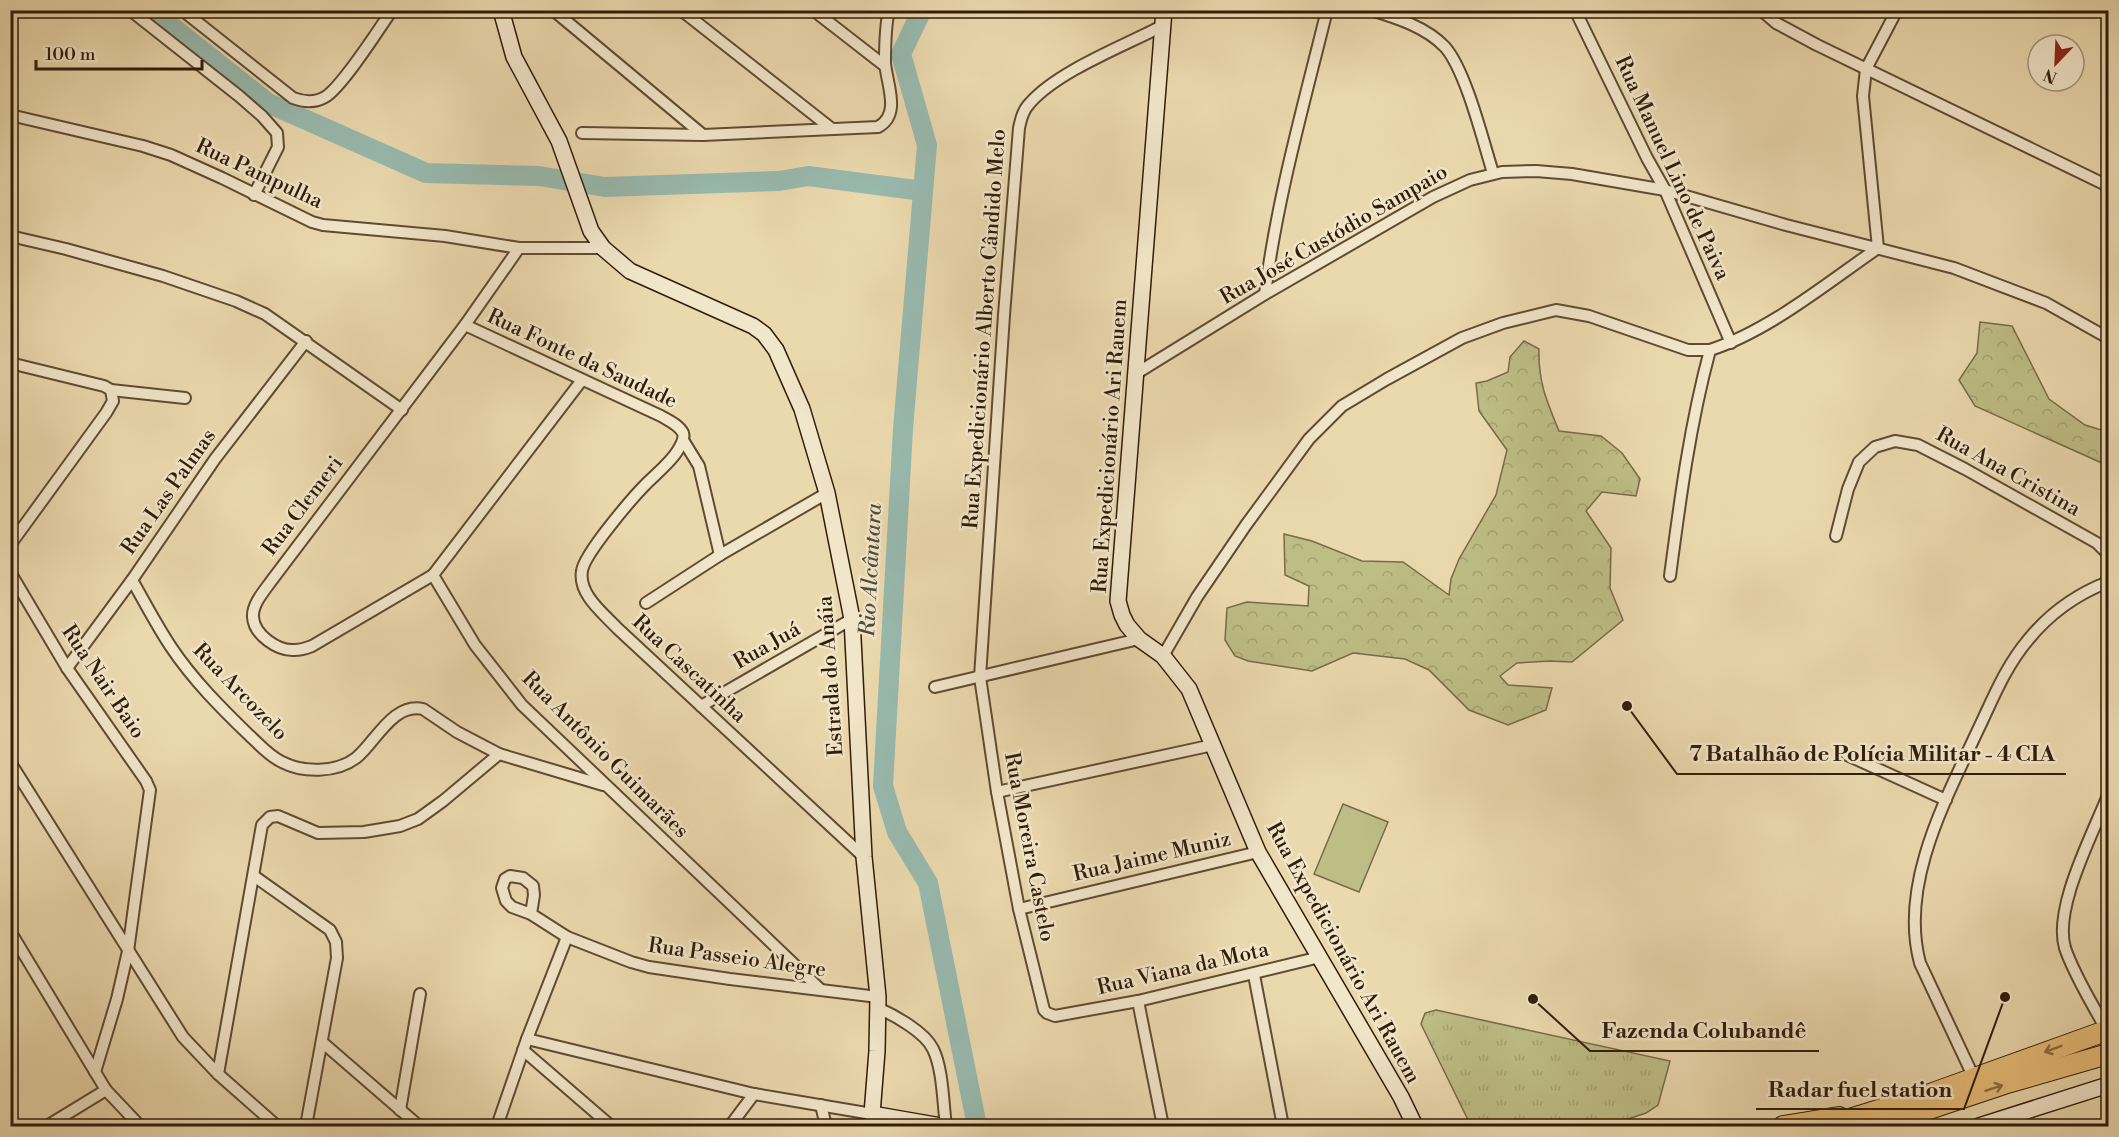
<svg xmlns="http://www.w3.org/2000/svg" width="2119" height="1137" font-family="'Libre Bodoni',serif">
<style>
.grass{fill:url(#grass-tufts);stroke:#776c48;stroke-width:1.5}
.forest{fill:url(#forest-crowns);stroke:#776c48;stroke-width:1.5}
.pitch{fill:#bebd86;stroke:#776c48;stroke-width:1.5}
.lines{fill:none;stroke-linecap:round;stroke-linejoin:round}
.river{stroke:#98baaf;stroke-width:20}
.street-casing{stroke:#5f4b33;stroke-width:14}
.secondary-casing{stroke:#301c0a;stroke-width:18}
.highway-casing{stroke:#301c0a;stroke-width:22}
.street{stroke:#f2e6ca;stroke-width:10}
.secondary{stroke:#f2e6ca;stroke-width:15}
.highway{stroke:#e6bc77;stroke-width:20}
.oneway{stroke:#8b6c40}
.labels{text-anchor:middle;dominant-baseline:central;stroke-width:5;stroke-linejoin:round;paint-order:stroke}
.street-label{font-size:21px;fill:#301c0a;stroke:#f2e6ca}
.water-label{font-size:22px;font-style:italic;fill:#4f4b3c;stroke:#f2e6ca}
.leader{fill:none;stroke:#301c0a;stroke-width:2}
.callout-dot{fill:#301c0a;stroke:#f2e6ca;stroke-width:2}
.callout-label{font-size:22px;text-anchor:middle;font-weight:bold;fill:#301c0a;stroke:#f2e6ca;stroke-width:5;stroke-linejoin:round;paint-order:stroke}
</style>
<defs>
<pattern id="grass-tufts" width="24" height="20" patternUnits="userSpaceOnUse" patternTransform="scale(1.5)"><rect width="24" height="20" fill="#bebd86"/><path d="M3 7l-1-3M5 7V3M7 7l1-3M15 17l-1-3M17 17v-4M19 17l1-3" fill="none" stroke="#a4a272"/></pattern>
<pattern id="forest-crowns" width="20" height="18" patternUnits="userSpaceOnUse" patternTransform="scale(1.5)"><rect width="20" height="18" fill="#bebd86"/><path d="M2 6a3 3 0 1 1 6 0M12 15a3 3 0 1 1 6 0" fill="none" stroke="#a4a272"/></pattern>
</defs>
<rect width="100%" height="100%" fill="#ebd9ae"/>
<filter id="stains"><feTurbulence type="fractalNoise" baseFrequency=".00333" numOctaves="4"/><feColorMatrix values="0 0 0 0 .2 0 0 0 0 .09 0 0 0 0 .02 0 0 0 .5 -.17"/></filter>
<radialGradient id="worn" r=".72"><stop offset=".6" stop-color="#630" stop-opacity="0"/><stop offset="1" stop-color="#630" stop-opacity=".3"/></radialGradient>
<path class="grass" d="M1436 1010 1670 1061 1658 1105 1646 1113 1607 1126H1471L1421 1024 1425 1013Z"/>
<g class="forest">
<path d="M1980 322 2012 326 2049 399 2085 425 2108 432V468L2104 464 1975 406 1959 380 1977 353Z"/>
<path d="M1524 341 1539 349C1538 382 1547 402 1559 431L1601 436 1622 453 1640 479 1636 496 1602 492 1586 511 1611 548 1610 588 1623 620 1572 662 1550 661 1517 663 1500 676 1508 685 1552 688 1546 710 1508 725 1469 710 1429 670 1405 659 1353 653 1312 671 1248 661 1235 656 1225 640 1227 608 1247 602 1308 606 1309 586 1285 575 1284 534 1312 541 1362 561 1403 562 1449 595 1451 579 1459 559 1496 495 1507 450 1479 411 1476 383 1487 381 1508 372 1510 357Z"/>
</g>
<path class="pitch" d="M1343 804 1388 822 1359 892 1314 874Z"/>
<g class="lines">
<g class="river">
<path d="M151 10 268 103 426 173 539 176 605 187 779 181 808 176 923 191"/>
<path d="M922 10 901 54 927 145 903 429 883 786 897 832 928 883 977 1126"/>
</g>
<defs>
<g id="street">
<path d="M130 10 239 96 262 116 277 133 278 147 254 195"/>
<path d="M182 10 293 98C304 102 315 103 325 97 342 87 379 29 392 10"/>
<path d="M553 10 703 135"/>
<path d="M681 10 832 129"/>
<path d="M813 10 885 66"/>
<path d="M1371 10C1397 18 1426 27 1445 47 1466 71 1483 141 1493 173"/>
<path d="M1575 10 1647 158 1665 190 1731 343"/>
<path d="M1761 10 1776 23 1817 45 2108 186"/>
<path d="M1162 26C1124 46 1058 71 1030 103 1023 110 1021 119 1019 128L1004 315 980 677 997 792 1019 909 1044 1010 1047 1013 1055 1016 1138 1001 1320 957"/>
<path d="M10 115 143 146 171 155 222 178 312 222 323 225 445 236 519 248H603"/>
<path d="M582 133 703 135 878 127C902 114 886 83 885 62 885 45 885 27 889 10"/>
<path d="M10 236 66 249 163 276 236 301 265 314 402 410"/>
<path d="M1878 248 1863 96 1866 69 1897 10"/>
<path d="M1265 294C1277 198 1304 104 1327 10"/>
<path d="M465 325 661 416C668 420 679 425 683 433 685 438 681 445 678 450 671 462 657 473 647 483 633 497 584 554 582 571 578 594 603 613 617 628L864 857"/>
<path d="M10 363 104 386 111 390 113 401 106 413 10 545"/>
<path d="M1137 373 1265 294 1433 197 1470 180 1502 172 1536 171 1572 174 1665 190 1786 225 1954 268 2046 303 2108 338"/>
<path d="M582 380 433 575 475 645 522 705 820 989"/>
<path d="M111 390 185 398"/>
<path d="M683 440 699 466 720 555"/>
<path d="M1836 536 1848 489 1859 462 1875 447 1895 441 1918 445 1965 469 2097 543 2108 554"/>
<path d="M10 572 67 668 146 781 150 790 128 951 117 999 95 1072"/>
<path d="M433 575 312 646C307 648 300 650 294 650 278 651 254 635 253 617 252 604 265 590 272 580L465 325 519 248"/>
<path d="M1670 576C1680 500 1690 424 1710 350 1769 331 1827 283 1878 248"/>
<path d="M132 580C145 603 157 626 171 647 193 680 222 709 250 736 260 745 269 756 282 762 303 773 336 773 356 758 375 743 393 702 423 709L457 732 499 754 603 785"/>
<path d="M646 603 720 555 827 493"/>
<path d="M1163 656 1197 597 1246 525 1309 439 1342 406 1387 379 1462 338 1503 323 1556 310 1589 316 1688 350H1710"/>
<path d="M67 668 132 580 215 459 306 341"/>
<path d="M935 687 1139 639"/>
<path d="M701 706 852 619"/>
<path d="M1847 755 1946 800"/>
<path d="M10 762 183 1037 218 1074 277 1126"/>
<path d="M997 792 1213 745"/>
<path d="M254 876 330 930 336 942 337 958 306 1126"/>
<path d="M1019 909 1258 852"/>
<path d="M531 914 534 895 533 886 523 878 510 876 505 879 502 888 506 901 512 907 531 914 567 937 631 962 649 967 730 979 878 997"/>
<path d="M10 931 106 1090 140 1126"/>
<path d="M1254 975 1283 1126"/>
<path d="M1138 1001 1163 1126"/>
<path d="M878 1008C894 1015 925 1032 933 1049 943 1069 943 1104 946 1126"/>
<path d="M2107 1031C2093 1005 2074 975 2065 948 2053 908 2093 834 2108 795"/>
<path d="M527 1039 754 1094 872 1114"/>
<path d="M322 1042 419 1126"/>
<path d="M523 1050 611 1126"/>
<path d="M218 1074 262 825 270 817 278 816 318 833 364 832 400 826 418 819 443 801 499 754"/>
<path d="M1974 1078 1920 963C1899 885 1945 801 1977 732 1992 701 2005 667 2028 640 2049 614 2077 594 2108 582"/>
<path d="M821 1105 826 1126"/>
<path d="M400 1110 420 994"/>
<path d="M47 1126 106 1090"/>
<path d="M497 1126 527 1039 567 937"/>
<path d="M730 1126 754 1094"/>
</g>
<g id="secondary">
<path d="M501 10 514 57 559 141 591 231 603 248 630 271 753 326 764 334 776 350 802 409 827 493 852 619 864 857 878 997 877 1051 872 1114 941 1126"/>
<path d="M1164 10 1118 601 1122 615 1127 625 1139 639 1163 656 1189 689 1258 852 1401 1097 1415 1126"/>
<path d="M1979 1126 2108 1085"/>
</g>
<g id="highway">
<path d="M1783 1126 1839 1117"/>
<path d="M1827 1126 1930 1094 2108 1030"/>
<path d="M1878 1126 2004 1084 2108 1054"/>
</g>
</defs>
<use href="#street" class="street-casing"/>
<use href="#secondary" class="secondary-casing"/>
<use href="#highway" class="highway-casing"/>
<use href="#street" class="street"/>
<use href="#secondary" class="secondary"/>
<use href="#highway" class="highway"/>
</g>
<defs><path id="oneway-shaft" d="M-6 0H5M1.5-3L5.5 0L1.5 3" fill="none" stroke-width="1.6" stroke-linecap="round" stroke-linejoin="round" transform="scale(1.5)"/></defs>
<g class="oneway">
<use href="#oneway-shaft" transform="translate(2053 1049) rotate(160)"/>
<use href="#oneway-shaft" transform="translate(1994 1088) rotate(-18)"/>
</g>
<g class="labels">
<g class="street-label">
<text transform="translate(1672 168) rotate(65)">Rua Manuel Lino de Paiva</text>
<text transform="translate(259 174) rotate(25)">Rua Pampulha</text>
<text transform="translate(1334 235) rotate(-30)">Rua José Custódio Sampaio</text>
<text transform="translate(985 329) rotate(-86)">Rua Expedicionário Alberto Cândido Melo</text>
<text transform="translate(582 359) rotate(25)">Rua Fonte da Saudade</text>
<text transform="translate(1110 446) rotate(-86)">Rua Expedicionário Ari Rauem</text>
<text transform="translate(2008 472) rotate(29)">Rua Ana Cristina</text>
<text transform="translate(169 492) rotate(-55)">Rua Las Palmas</text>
<text transform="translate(303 506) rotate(-53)">Rua Clemeri</text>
<text transform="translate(767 646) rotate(-30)">Rua Juá</text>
<text transform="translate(689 669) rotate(43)">Rua Cascatinha</text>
<text transform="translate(831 676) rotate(-94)">Estrada do Anáia</text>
<text transform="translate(103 682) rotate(56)">Rua Nair Baio</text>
<text transform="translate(240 692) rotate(46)">Rua Arcozelo</text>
<text transform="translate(605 755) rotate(45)">Rua Antônio Guimarães</text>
<text transform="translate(1029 847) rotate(79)">Rua Moreira Castelo</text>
<text transform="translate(1152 857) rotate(-13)">Rua Jaime Muniz</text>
<text transform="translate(1343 953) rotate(61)">Rua Expedicionário Ari Rauem</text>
<text transform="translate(737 958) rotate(8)">Rua Passeio Alegre</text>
<text transform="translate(1183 969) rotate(-13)">Rua Viana da Mota</text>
</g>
<g class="water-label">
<text transform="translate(871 570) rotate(-87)">Rio Alcântara</text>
</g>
</g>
<path class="leader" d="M1627 706L1677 774H2066M1533 999L1590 1051H1819M2005 997L1964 1109H1756"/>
<g class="callout-dot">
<circle cx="1627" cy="706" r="6"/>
<circle cx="1533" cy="999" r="6"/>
<circle cx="2005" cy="997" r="6"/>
</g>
<g class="callout-label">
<text x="1872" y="761">7 Batalhão de Polícia Militar - 4 CIA</text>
<text x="1704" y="1038">Fazenda Colubandê</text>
<text x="1860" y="1097">Radar fuel station</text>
</g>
<rect width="2119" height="1137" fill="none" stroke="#ebd9ae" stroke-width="36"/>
<rect x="12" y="12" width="2095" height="1113" fill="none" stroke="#301c0a" stroke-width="3"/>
<rect x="18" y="18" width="2083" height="1101" fill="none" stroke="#301c0a" stroke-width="1.5"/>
<g transform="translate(2056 63) rotate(203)"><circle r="28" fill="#f2e6ca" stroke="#a4957d" stroke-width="1.5"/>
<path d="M0-4.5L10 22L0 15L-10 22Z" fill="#8f2418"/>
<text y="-9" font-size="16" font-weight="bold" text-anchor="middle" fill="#301c0a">N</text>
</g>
<path d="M36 60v9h166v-9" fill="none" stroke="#301c0a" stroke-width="3"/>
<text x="45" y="60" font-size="18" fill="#301c0a" stroke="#f2e6ca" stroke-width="4.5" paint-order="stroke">100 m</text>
<rect width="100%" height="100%" filter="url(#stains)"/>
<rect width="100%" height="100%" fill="url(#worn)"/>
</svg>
